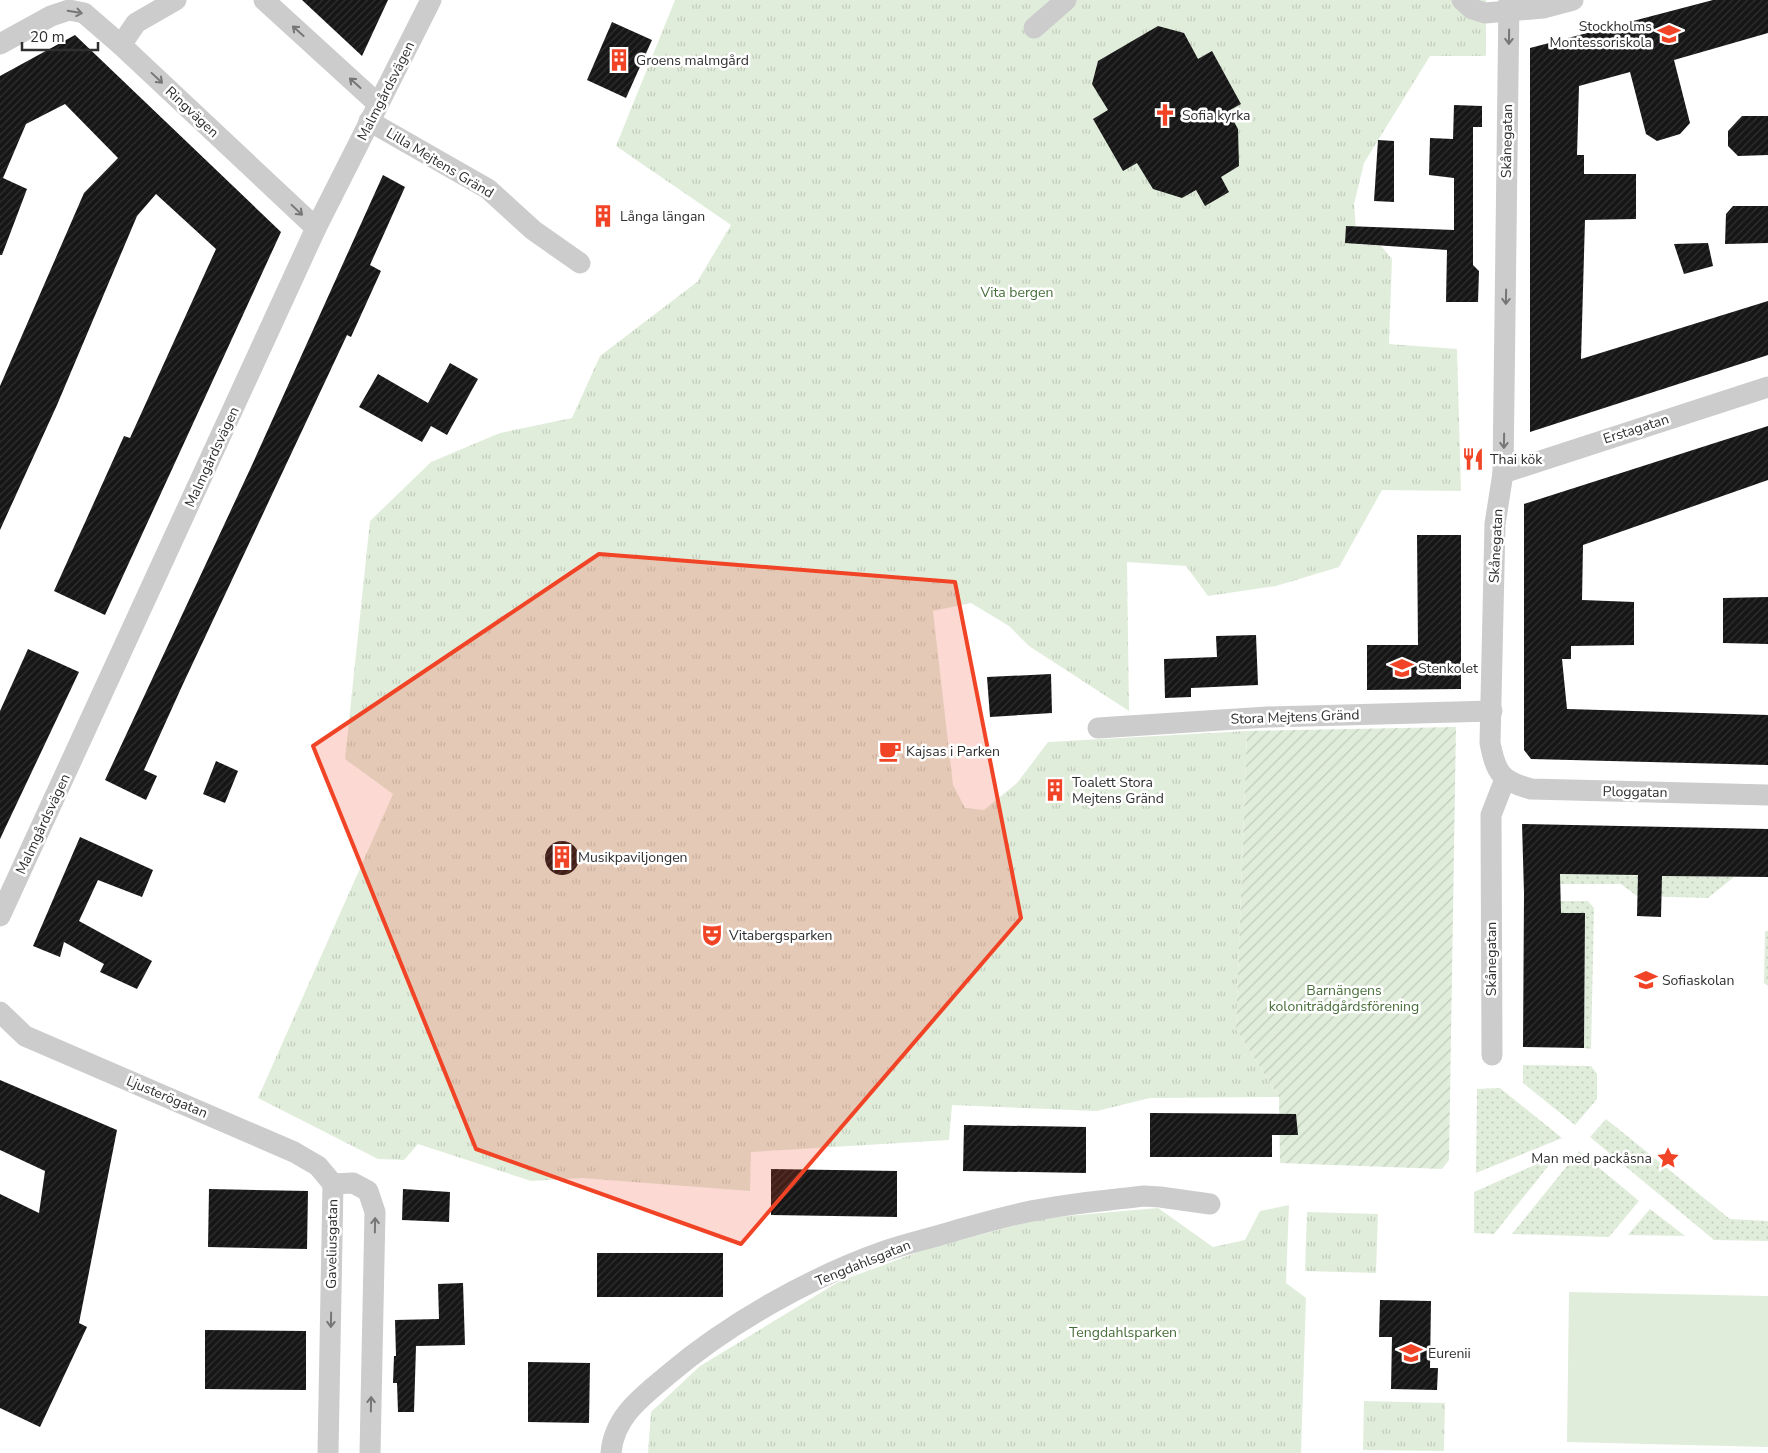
<svg xmlns="http://www.w3.org/2000/svg" width="1768" height="1453" font-family="'Nunito Sans',sans-serif">
<style>
.grass{fill:url(#grass-dots)}
.park{fill:url(#park-tufts)}
.garden{fill:url(#garden-furrows)}
.pitch{fill:#e1eddb}
.building{fill:url(#building-hatch)}
.lines{fill:none;stroke-linecap:round;stroke-linejoin:round}
.minor{stroke:#ccc;stroke-width:21}
.oneway{stroke:#767676}
.marked{fill:#f14325;fill-opacity:0.2;stroke:#f14325;stroke-width:4;stroke-linejoin:round}
.labels{text-anchor:middle;dominant-baseline:central;stroke-width:5;stroke-linejoin:round;paint-order:stroke}
.poi-label{font-size:14px;fill:#2f2f2f;stroke:#fff;text-anchor:start}
.street-label{font-size:14px;fill:#2f2f2f;stroke:#fff}
.park-label{font-size:14px;fill:#466e39;stroke:#fff}
</style>
<defs>
<pattern id="grass-dots" width="8" height="8" patternUnits="userSpaceOnUse" patternTransform="scale(1.25)"><rect width="8" height="8" fill="#e1eddb"/><path d="M2 2h.1M6 6h.1" fill="none" stroke="#c1ccbc" stroke-width="1.8" stroke-linecap="round"/></pattern>
<pattern id="park-tufts" width="24" height="20" patternUnits="userSpaceOnUse" patternTransform="scale(1.25)"><rect width="24" height="20" fill="#e1eddb"/><path d="M3 7l-1-3M5 7V3M7 7l1-3M15 17l-1-3M17 17v-4M19 17l1-3" fill="none" stroke="#c1ccbc"/></pattern>
<pattern id="garden-furrows" width="10" height="10" patternUnits="userSpaceOnUse" patternTransform="scale(1.25)"><rect width="10" height="10" fill="#e1eddb"/><path d="M-1 1l2-2M0 10L10 0M9 11l2-2" fill="none" stroke="#c1ccbc"/></pattern>
<pattern id="building-hatch" width="6" height="6" patternUnits="userSpaceOnUse" patternTransform="scale(1.25)"><rect width="6" height="6" fill="#161616"/><path d="M-1 1l2-2M0 6l6-6M5 7l2-2" fill="none" stroke="#303030"/></pattern>
</defs>
<rect width="100%" height="100%" fill="#fff"/>
<g class="grass">
<path d="M1560 874 1734 877 1708 898 1637 896 1621 884H1524L1560 876Z"/>
<path d="M1524 901H1588L1594 908 1591 1049 1584 1048 1585 913H1524Z"/>
<path d="M1765 931H1768V986L1764 983Z"/>
<path d="M1523 1065 1591 1066 1597 1074V1099L1575 1125 1523 1083Z"/>
<path d="M1500 1088 1562 1138 1476 1173 1477 1089Z"/>
<path d="M1606 1119 1730 1219 1768 1221V1241L1714 1240 1590 1137Z"/>
<path d="M1579 1151 1639 1201 1609 1237 1512 1234Z"/>
<path d="M1557 1155 1494 1234 1474 1233V1192Z"/>
<path d="M1650 1209 1685 1236 1628 1235Z"/>
</g>
<g class="park">
<path d="M675 0H1486V56H1430L1364 163 1354 204 1357 244 1381 246 1392 259 1389 344 1457 349 1461 491 1382 490 1339 567 1276 586 1208 596 1186 566 1127 562 1129 711 1029 646 1009 626 971 603 933 611 953 785 965 808 984 810 1017 783 1048 742 1247 731 1236 1029 1279 1097 1150 1098 1097 1111 952 1105 949 1140 751 1152 750 1191 582 1178 531 1181 418 1144 404 1160 378 1159 258 1098 393 794 345 759 370 521 431 462 500 433 572 418 600 356 697 282 731 225 616 146Z"/>
<path d="M1289 1205 1286 1283 1306 1298 1301 1453H648L651 1412 700 1366 840 1281 929 1248 1044 1218 1158 1208 1213 1247 1245 1240 1260 1211Z"/>
<path d="M1307 1212 1378 1214 1376 1273 1305 1271Z"/>
<path d="M1364 1401 1445 1403 1444 1451 1363 1450Z"/>
</g>
<path class="garden" d="M1456 727 1449 1160 1442 1169 1280 1163 1279 1097 1236 1029 1247 731Z"/>
<path class="pitch" d="M1569 1292 1768 1296V1447L1567 1442Z"/>
<g class="building">
<path d="M302 0H388L362 56Z"/>
<path d="M1713 0H1768V33L1674 60 1690 123 1680 134 1657 141 1646 134 1630 72 1579 86 1577 155H1584V174H1636V219L1585 220 1581 359 1768 301V355L1530 432V48Z"/>
<path d="M612 22 652 40 626 98 587 80Z"/>
<path d="M1158 26 1184 33 1198 59 1212 51 1241 104 1228 111 1238 129 1239 166 1221 177 1229 192 1205 206 1196 190 1182 198 1153 189 1137 163 1123 171 1093 119 1108 110 1092 84 1098 61Z"/>
<path d="M75 35 281 232 105 615 54 591 124 436 130 438 216 249 156 194 137 216 57 405 0 530V386L84 193 118 158 65 104 26 124 3 178 27 189 2 255H0V76Z"/>
<path d="M1454 105 1482 106V127H1473V265L1479 271 1478 302H1446L1447 250 1345 243 1346 226 1454 230V178L1429 175 1430 138 1453 139Z"/>
<path d="M1742 116H1768V155L1738 156 1728 146V131Z"/>
<path d="M1378 140 1394 141V202L1374 201Z"/>
<path d="M383 175 405 187 370 265 381 271 351 337 347 335 183 684 144 770 157 776 146 800 105 780 252 465Z"/>
<path d="M1733 206H1768V243L1725 244 1726 214Z"/>
<path d="M1708 243 1713 266 1684 274 1674 244Z"/>
<path d="M450 363 478 379 447 435 431 426 422 442 359 407 378 374 428 403Z"/>
<path d="M1768 426V480L1583 545 1582 600 1634 602V645L1571 646V659H1562L1567 709 1768 715V765L1531 759 1524 750V504Z"/>
<path d="M1417 535H1461V689L1367 690V645H1418Z"/>
<path d="M1768 597V644L1723 643V598Z"/>
<path d="M1256 635 1258 685 1191 688V697L1165 698 1164 659 1217 657 1216 636Z"/>
<path d="M28 649 79 672 0 839V711Z"/>
<path d="M1051 674 1052 713 990 717 987 677Z"/>
<path d="M216 761 238 771 225 803 203 794Z"/>
<path d="M1522 824 1768 829V877L1662 876 1661 917 1637 916 1638 875 1560 874 1561 913H1585L1584 1048 1523 1047 1524 893Z"/>
<path d="M80 837 153 870 142 897 98 880 79 921 152 961 137 989 100 972 104 964 64 942 60 957 33 946Z"/>
<circle cx="562" cy="858" r="17"/>
<path d="M0 1080 117 1130 79 1323 87 1327 40 1427 0 1408V1194L39 1213 45 1171 0 1150Z"/>
<path d="M1150 1113 1296 1114 1298 1135H1272V1157H1150Z"/>
<path d="M964 1125 1086 1127V1173L963 1171Z"/>
<path d="M771 1169 897 1171V1217L771 1215Z"/>
<path d="M209 1189 308 1191 307 1249 208 1247Z"/>
<path d="M403 1189 450 1192 449 1222 402 1220Z"/>
<rect x="597" y="1253" width="126" height="44"/>
<path d="M463 1283 465 1345 416 1346 414 1412H398L397 1383H393L394 1356H396L395 1320 439 1319 438 1284Z"/>
<path d="M1380 1300 1431 1301 1430 1368H1438L1437 1390 1391 1389 1392 1337H1379Z"/>
<path d="M205 1330 306 1331V1390L205 1389Z"/>
<path d="M528 1362 590 1363 589 1423 528 1422Z"/>
</g>
<g class="lines">
<g class="minor">
<path d="M264 0 378 104"/>
<path d="M1462 0 1472 9 1485 13 1543 8 1573 0"/>
<path d="M1509 0 1503 473 1495 524 1490 743C1496 773 1501 781 1531 789L1768 795"/>
<path d="M1034 28 1066 0"/>
<path d="M0 44 51 16 69 10 84 13 121 45 316 228"/>
<path d="M121 45 136 23 176 0"/>
<path d="M369 121 488 189 533 230 580 263"/>
<path d="M1503 473 1768 387"/>
<path d="M1098 728 1267 717 1492 711"/>
<path d="M0 916 316 228 431 0"/>
<path d="M0 1012 25 1036 294 1152 318 1166 333 1184"/>
<path d="M1492 1055 1491 815 1505 779"/>
<path d="M333 1184 353 1183 368 1191 375 1212 370 1453"/>
<path d="M328 1453 333 1184"/>
<path d="M611 1453C614 1416 643 1396 669 1374 729 1323 811 1277 885 1251 906 1244 927 1239 947 1233 979 1224 1010 1214 1043 1209 1076 1203 1110 1200 1144 1196L1160 1197 1210 1204"/>
</g>
</g>
<defs><path id="oneway-shaft" d="M-6 0H5M1.5-3L5.5 0L1.5 3" fill="none" stroke-width="1.6" stroke-linecap="round" stroke-linejoin="round" transform="scale(1.25)"/></defs>
<g class="oneway">
<use href="#oneway-shaft" transform="translate(75 12) rotate(10)"/>
<use href="#oneway-shaft" transform="translate(298 31) rotate(-138)"/>
<use href="#oneway-shaft" transform="translate(1509 37) rotate(91)"/>
<use href="#oneway-shaft" transform="translate(157 78) rotate(43)"/>
<use href="#oneway-shaft" transform="translate(355 83) rotate(-138)"/>
<use href="#oneway-shaft" transform="translate(297 210) rotate(43)"/>
<use href="#oneway-shaft" transform="translate(1506 297) rotate(91)"/>
<use href="#oneway-shaft" transform="translate(1504 441) rotate(91)"/>
<use href="#oneway-shaft" transform="translate(375 1225) rotate(-89)"/>
<use href="#oneway-shaft" transform="translate(331 1320) rotate(91)"/>
<use href="#oneway-shaft" transform="translate(371 1404) rotate(-89)"/>
</g>
<path class="marked" d="M599 554 955 582 1021 918 741 1244 476 1149 313 746Z"/>
<defs>
<symbol id="school-bare" viewBox="-9 -9 18 18"><path d="M0-5L7-2L0 1L-7-2ZM-4 1L0 2.5L4 1V4Q0 6-4 4Z" fill="#f14325" stroke="#fff" stroke-width="2.5" paint-order="stroke"/></symbol>
<symbol id="building-bare" viewBox="-9 -9 18 18"><path d="M-4-6H4V6H1V3H-1V6H-4ZM-2.5-4.3h1.7v1.8h-1.7ZM.8-4.3h1.7v1.8H.8ZM-2.5-1h1.7V.8h-1.7ZM.8-1h1.7V.8H.8Z" fill="#f14325" stroke="#fff" stroke-width="2.5" paint-order="stroke"/></symbol>
<symbol id="church-bare" viewBox="-9 -9 18 18"><path d="M-1.2-6h2.4v3.5h3.3v2.4h-3.3V6h-2.4V-.1h-3.3v-2.4h3.3Z" fill="#f14325" stroke="#fff" stroke-width="2.5" paint-order="stroke"/></symbol>
<symbol id="restaurant-bare" viewBox="-9 -9 18 18"><path d="M-5-6h1v4h1v-4h1v4h1v-4h1v5L-1.5 .5V6h-2V.5L-5-1ZM5-6V6H3V1.5H1.5Q1.5-4 5-6Z" fill="#f14325" stroke="#fff" stroke-width="2.5" paint-order="stroke"/></symbol>
<symbol id="cafe-bare" viewBox="-9 -9 18 18"><path d="M-5.5-4.5H6V0H3Q3 3.5 0 3.5H-2.5Q-5.5 3.5-5.5 0ZM3-3.2v2h1.7v-2ZM-6 4.5H4V6H-6Z" fill="#f14325" stroke="#fff" stroke-width="2.5" paint-order="stroke"/></symbol>
<symbol id="theatre-bare" viewBox="-9 -9 18 18"><path d="M-5-5.5Q0-4 5-5.5V0Q5 5 0 6Q-5 5-5 0ZM-3.3-2.5H-1v1.5H-3.3ZM1-2.5H3.3v1.5H1ZM-2.8 1Q0 5.5 2.8 1Z" fill="#f14325" stroke="#fff" stroke-width="2.5" paint-order="stroke"/></symbol>
<symbol id="sight-bare" viewBox="-9 -9 18 18"><path d="M0-6L1.8-2.2L6-1.7L2.9 1.2L3.7 5.4L0 3.3L-3.7 5.4L-2.9 1.2L-6-1.7L-1.8-2.2Z" fill="#f14325" stroke="#fff" stroke-width="2.5" paint-order="stroke"/></symbol>
</defs>
<g fill-rule="evenodd">
<use href="#school-bare" x="1653" y="18" width="32" height="32"/>
<use href="#building-bare" x="603" y="44" width="32" height="32"/>
<use href="#church-bare" x="1149" y="99" width="32" height="32"/>
<use href="#building-bare" x="587" y="200" width="32" height="32"/>
<use href="#restaurant-bare" x="1457" y="443" width="32" height="32"/>
<use href="#school-bare" x="1386" y="652" width="32" height="32"/>
<use href="#cafe-bare" x="874" y="735" width="32" height="32"/>
<use href="#building-bare" x="1039" y="774" width="32" height="32"/>
<use href="#building-bare" x="546" y="841" width="32" height="32"/>
<use href="#theatre-bare" x="696" y="919" width="32" height="32"/>
<use href="#school-bare" x="1630" y="964" width="32" height="32"/>
<use href="#sight-bare" x="1652" y="1142" width="32" height="32"/>
<use href="#school-bare" x="1395" y="1337" width="32" height="32"/>
</g>
<g class="labels">
<g class="poi-label">
<text x="1652" y="26" text-anchor="end">Stockholms<tspan x="1652" dy="16">Montessoriskola</tspan></text>
<text x="636" y="60">Groens malmgård</text>
<text x="1182" y="115">Sofia kyrka</text>
<text x="620" y="216">Långa längan</text>
<text x="1490" y="459">Thai kök</text>
<text x="1418" y="668">Stenkolet</text>
<text x="906" y="751">Kajsas i Parken</text>
<text x="1072" y="782">Toalett Stora<tspan x="1072" dy="16">Mejtens Gränd</tspan></text>
<text x="578" y="857">Musikpaviljongen</text>
<text x="729" y="935">Vitabergsparken</text>
<text x="1662" y="980">Sofiaskolan</text>
<text x="1652" y="1158" text-anchor="end">Man med packåsna</text>
<text x="1428" y="1353">Eurenii</text>
</g>
<g class="street-label">
<text transform="translate(386 91) rotate(-63)">Malmgårdsvägen</text>
<text transform="translate(192 112) rotate(43)">Ringvägen</text>
<text transform="translate(1507 141) rotate(-89)">Skånegatan</text>
<text transform="translate(440 163) rotate(31)">Lilla Mejtens Gränd</text>
<text transform="translate(1636 429) rotate(-18)">Erstagatan</text>
<text transform="translate(212 457) rotate(-65)">Malmgårdsvägen</text>
<text transform="translate(1496 546) rotate(-87)">Skånegatan</text>
<text transform="translate(1295 717) rotate(-2)">Stora Mejtens Gränd</text>
<text transform="translate(1635 792) rotate(1)">Ploggatan</text>
<text transform="translate(43 824) rotate(-65)">Malmgårdsvägen</text>
<text transform="translate(1491 959) rotate(-90)">Skånegatan</text>
<text transform="translate(167 1097) rotate(23)">Ljusterögatan</text>
<text transform="translate(332 1244) rotate(-89)">Gaveliusgatan</text>
<text transform="translate(863 1263) rotate(-22)">Tengdahlsgatan</text>
</g>
<g class="park-label">
<text x="1017" y="292">Vita bergen</text>
<text x="1344" y="990">Barnängens<tspan x="1344" dy="16">koloniträdgårdsförening</tspan></text>
<text x="1123" y="1332">Tengdahlsparken</text>
</g>
</g>
<path d="M22 42v8h76v-8" fill="none" stroke="#2f2f2f" stroke-width="2.5"/>
<text x="30" y="42" font-size="15" fill="#2f2f2f" stroke="#ffffff" stroke-width="4" paint-order="stroke">20 m</text>
</svg>
